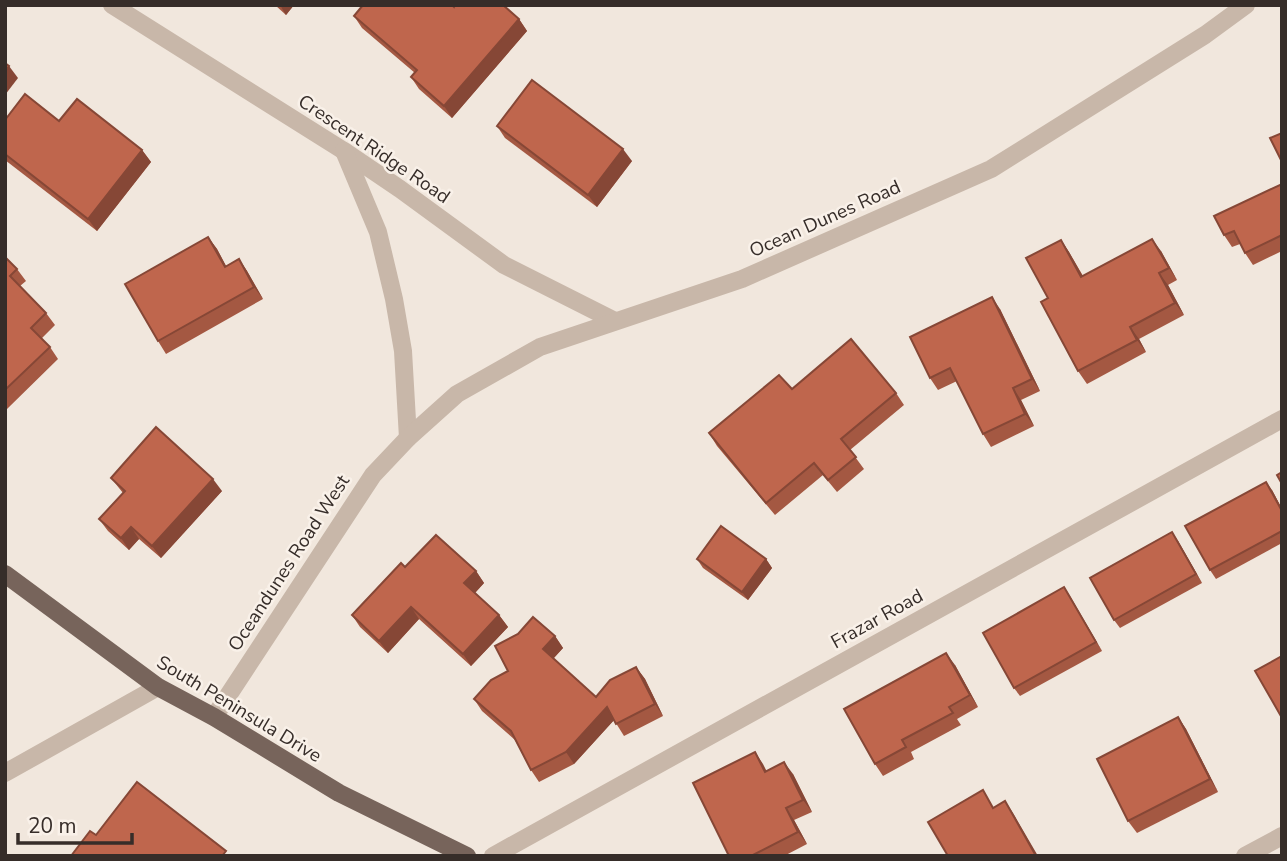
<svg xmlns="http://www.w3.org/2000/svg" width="1287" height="861" font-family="'Nunito Sans',sans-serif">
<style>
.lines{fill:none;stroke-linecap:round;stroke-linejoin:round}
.minor{stroke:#c8b7a9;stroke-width:18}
.major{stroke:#77645b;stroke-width:18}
.wall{fill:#a45842}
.shaded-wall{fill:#864736}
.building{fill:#bf664d;stroke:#864736;stroke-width:2}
.labels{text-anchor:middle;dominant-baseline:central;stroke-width:5;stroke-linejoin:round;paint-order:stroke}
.street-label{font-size:19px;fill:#362d29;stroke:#f9f1e9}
</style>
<rect width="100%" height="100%" fill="#f1e7dd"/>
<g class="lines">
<g class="minor">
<path d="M112 5 344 151 400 189 504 265 615 321"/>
<path d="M344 151 378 232 394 299 403 351 408 438"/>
<path d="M214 717 373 475 408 438 457 394 540 347 742 279 991 169 1205 35 1246 5"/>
<path d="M5 773 158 687"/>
<path d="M493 856 1282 419"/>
<path d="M1245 856 1282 836"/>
</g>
<path class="major" d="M5 574 158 687 214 717 339 793 467 856"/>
</g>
<g class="wall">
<path d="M275 5H294L286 15Z"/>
<path d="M454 7 519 19 527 31 452 118 419 89 411 77 415 73 362 28 354 16Z"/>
<path d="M5 120 59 121 142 150 151 162 97 231 5 160Z"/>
<path d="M497 126 632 161 597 207 505 138Z"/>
<path d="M1282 184V251L1253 265 1245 253 1240 244 1232 247 1224 235Z"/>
<path d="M208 237 217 249 226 266 239 259 247 271 263 299 166 354 158 341Z"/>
<path d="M1061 240 1069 252 1083 276 1161 251 1177 280 1168 285 1184 315 1139 339 1146 352 1087 384 1078 371 1048 298Z"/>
<path d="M5 257 17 269 26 281 20 286 46 313 55 325 41 339 50 347 58 359 7 409 5 408Z"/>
<path d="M1000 309 1040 391 1021 400 1034 426 991 447 983 434 957 381 938 390 930 378Z"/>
<path d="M792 389 896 393 904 405 850 450 864 469 837 492 823 475 775 515 717 446 709 433Z"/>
<path d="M111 478 222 491 161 558 139 539 129 550 108 531 99 519 123 493Z"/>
<path d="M1272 490 1282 509V543L1216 579 1210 570Z"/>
<path d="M1178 541 1202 583 1120 628 1114 620Z"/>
<path d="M697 559H766L772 568 748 600 703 568Z"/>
<path d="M405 567 476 571 484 583 475 593 499 615 508 627 471 666 419 619 388 653 360 627 352 615Z"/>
<path d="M1064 587 1102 651 1020 696 1014 688Z"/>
<path d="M518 634 555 636 563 648 553 659 596 697 636 667 645 679 663 716 624 736 614 720 574 764 539 782 531 770 515 740 482 711 474 699 508 671Z"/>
<path d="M955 665 978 707 957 719 961 725 911 752 914 759 883 776 875 764Z"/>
<path d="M1178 717 1186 729 1218 792 1137 833 1128 821Z"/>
<path d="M755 752 766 771 793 774 812 812 794 820 807 844 784 856H729Z"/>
</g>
<g class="shaded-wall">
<path d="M280 5H294L286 15Z"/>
<path d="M519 19 527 31 452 118 444 106Z"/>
<path d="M9 66 18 78 5 95V72Z"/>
<path d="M623 149 632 161 597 207 588 195Z"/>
<path d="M142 150 151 162 97 231 88 219Z"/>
<path d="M208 237 217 249 233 279 225 267Z"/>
<path d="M1152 239 1161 251 1177 280 1169 268Z"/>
<path d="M1061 240 1069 252 1090 289 1081 277Z"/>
<path d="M239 259 247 271 263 299 254 287Z"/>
<path d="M1159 273 1168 285 1184 315 1175 303Z"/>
<path d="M992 297 1000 309 1040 391 1032 379Z"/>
<path d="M1130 327 1139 339 1146 352 1137 340Z"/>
<path d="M1013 388 1021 400 1034 426 1025 414Z"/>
<path d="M213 479 222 491 161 558 152 546Z"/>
<path d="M1266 482 1272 490 1282 509V511Z"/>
<path d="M131 527 139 539 129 550 121 538Z"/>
<path d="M1172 532 1178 541 1202 583 1196 574Z"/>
<path d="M766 559 772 568 748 600 742 592Z"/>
<path d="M476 571 484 583 473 595 464 583Z"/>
<path d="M1064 587 1070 596 1102 651 1096 642Z"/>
<path d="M411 607 419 619 388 653 379 641Z"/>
<path d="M499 615 508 627 471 666 463 654Z"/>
<path d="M555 636 563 648 551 661 543 649Z"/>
<path d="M946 653 955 665 978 707 970 695Z"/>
<path d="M636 667 645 679 663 716 655 704Z"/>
<path d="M607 707 615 719 574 764 566 752Z"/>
<path d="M1178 717 1186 729 1218 792 1210 779Z"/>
<path d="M755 752 763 764 773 784 765 772Z"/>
<path d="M784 762 793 774 812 812 803 800Z"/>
<path d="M1005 801 1013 813 1038 856H1036Z"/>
<path d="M786 808 794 820 807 844 798 832Z"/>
</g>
<g class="building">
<path d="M363 5H452L454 7 455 5H503L519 19 444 106 411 77 417 70 354 16Z"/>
<path d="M5 63 9 66 5 72Z"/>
<path d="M532 80 623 149 588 195 497 126Z"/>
<path d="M25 94 59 121 77 99 142 150 88 219 5 154V120Z"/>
<path d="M1282 133V162L1270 138Z"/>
<path d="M1282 184V235L1245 253 1234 231 1224 235 1214 216Z"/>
<path d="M208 237 225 267 239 259 254 287 158 341 125 284Z"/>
<path d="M1152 239 1169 268 1159 273 1175 303 1130 327 1137 340 1078 371 1041 302 1048 298 1026 258 1061 240 1081 277Z"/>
<path d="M5 257 17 269 10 276 46 313 31 328 50 347 5 390Z"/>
<path d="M992 297 1032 379 1013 388 1025 414 983 434 950 368 930 378 910 337Z"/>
<path d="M851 339 896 393 841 439 856 457 828 480 814 463 766 503 709 433 779 375 792 389Z"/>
<path d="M156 427 213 479 152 546 131 527 121 538 99 519 125 491 111 478Z"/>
<path d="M1282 472V484L1277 475Z"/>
<path d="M1266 482 1282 511V531L1210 570 1185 526Z"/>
<path d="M721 526 766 559 742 592 697 559Z"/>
<path d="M1172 532 1196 574 1114 620 1090 578Z"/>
<path d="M436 535 476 571 464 583 499 615 463 654 411 607 379 641 352 615 401 563 405 567Z"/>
<path d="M1064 587 1096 642 1014 688 983 633Z"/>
<path d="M533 617 555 636 543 649 596 697 610 680 636 667 655 704 616 724 607 707 566 752 531 770 511 731 474 699 491 680 508 671 495 646 518 634Z"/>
<path d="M946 653 970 695 949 707 953 713 902 740 906 747 875 764 844 709Z"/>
<path d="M1282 656V718L1255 671Z"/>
<path d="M1178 717 1210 779 1128 821 1097 759Z"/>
<path d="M755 752 765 772 784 762 803 800 786 808 798 832 751 856H729L693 783Z"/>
<path d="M137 782 226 851 222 856H71L90 831 96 835Z"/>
<path d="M983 790 993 808 1005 801 1036 856H948L928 822Z"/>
</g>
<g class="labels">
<g class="street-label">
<text transform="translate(374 149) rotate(34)">Crescent Ridge Road</text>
<text transform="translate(825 219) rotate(-24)">Ocean Dunes Road</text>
<text transform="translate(289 563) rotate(-57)">Oceandunes Road West</text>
<text transform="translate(877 619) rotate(-29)">Frazar Road</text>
<text transform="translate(239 709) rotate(31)">South Peninsula Drive</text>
</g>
</g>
<rect width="1287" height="861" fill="none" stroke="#362d29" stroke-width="14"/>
<path d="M18 833v10h114v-10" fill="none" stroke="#362d29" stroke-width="3.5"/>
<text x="28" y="833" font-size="21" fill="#362d29" stroke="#f9f1e9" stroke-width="5" paint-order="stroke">20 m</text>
</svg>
